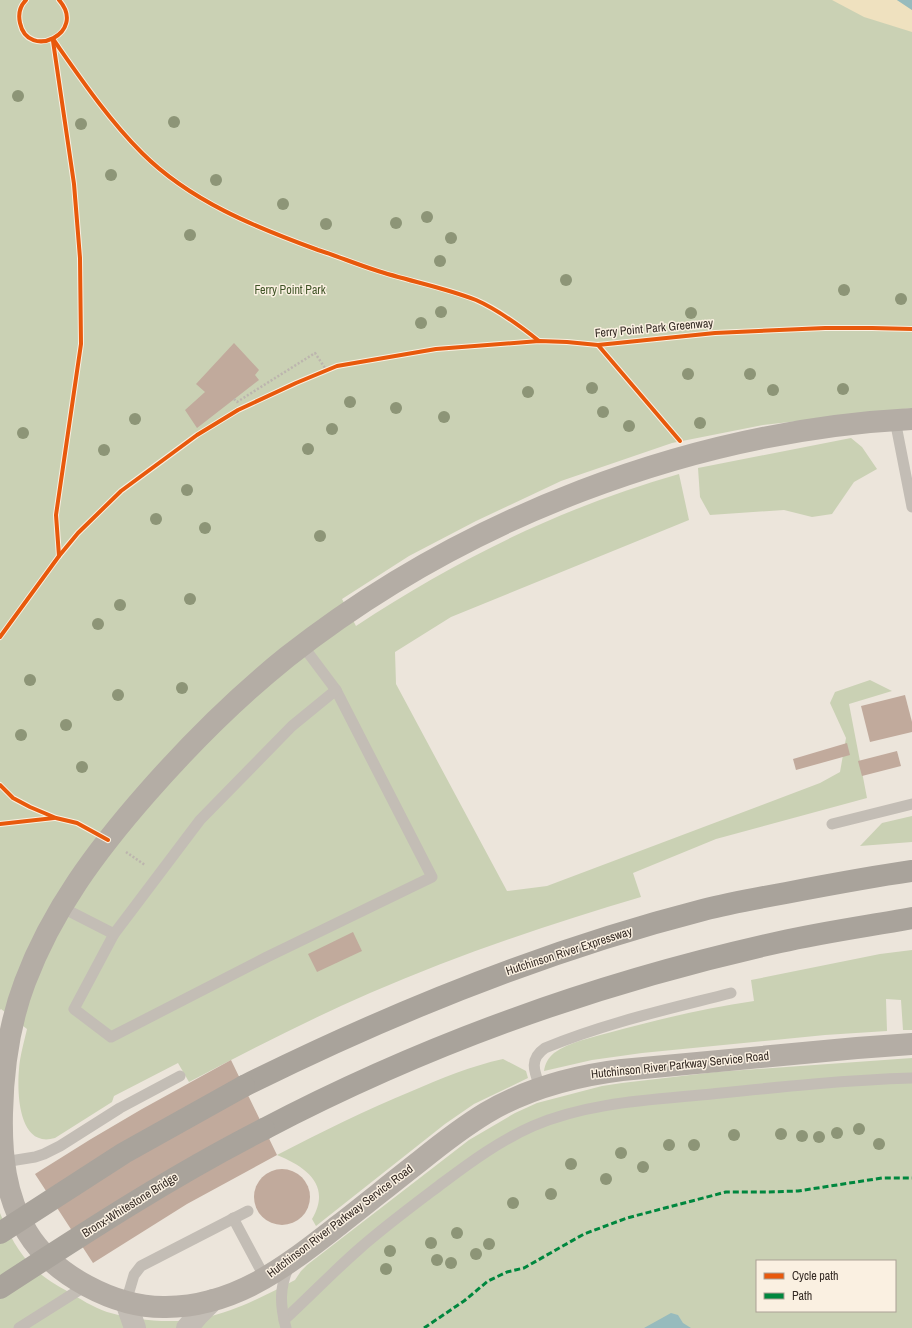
<svg xmlns="http://www.w3.org/2000/svg" width="912" height="1328" font-family="'Archivo Narrow',sans-serif">
<style>
.green{fill:#cad1b4;fill-rule:evenodd}
.sand{fill:#efe1bf}
.water{fill:#97bbbd}
.building{fill:#c1aa9c}
.lines{fill:none;stroke-linecap:round;stroke-linejoin:round}
.path{stroke:#bcb5ae;stroke-width:2.5;stroke-dasharray:2 2;stroke-linecap:butt}
.lane{stroke:#c3bdb5;stroke-width:11}
.street{stroke:#c3bdb5;stroke-width:22}
.secondary{stroke:#b4ada5;stroke-width:22}
.highway{stroke:#a9a39b;stroke-width:22}
.highway-bridge{stroke:#a9a39b;stroke-width:22}
.quiet{stroke:#00873e;stroke-width:3;stroke-dasharray:6 3;stroke-linecap:butt}
.cycleway-casing{stroke:#faf0e1;stroke-width:6}
.cycleway{stroke:#e8590c;stroke-width:4}
.tree{fill:#8d9577}
.labels{text-anchor:middle;dominant-baseline:central;stroke-width:3;stroke-linejoin:round;paint-order:stroke}
.park-label{font-size:12px;fill:#3f5326;stroke:#faf0e1}
.street-label{font-size:12px;fill:#342a24;stroke:#faf0e1}
</style>
<rect width="100%" height="100%" fill="#ece5db"/>
<g class="green">
<path d="M0 0H912V408L763 425 672 443 561 481 476 521 409 556 342 599 356 626C457 559 563 507 679 474L689 520 451 617 395 652 396 684 507 891 547 886 820 783 840 772 846 738 830 703 835 692 870 680 892 691 849 704 867 798 716 839 633 873 641 897C549 924 458 955 370 993 308 1020 248 1051 189 1082L178 1063 114 1096 112 1102 55 1138C18 1149 17 1092 19 1069 20 1056 24 1042 27 1029L1 1009 0 1010Z"/>
<path d="M851 438 862 447 877 469 854 482 832 514 812 517 784 510 710 515 700 497 698 468Z"/>
<path d="M912 816V842L860 846 882 823Z"/>
<path d="M912 950V1030H903L901 1000 886 999 887 1031 825 1035 642 1053 592 1060 544 1071C545 1064 548 1058 554 1053 569 1042 590 1038 608 1033 656 1020 705 1008 754 1001L751 980 880 954Z"/>
<path d="M912 1058V1328H0V1213C8 1233 19 1254 35 1269 44 1278 56 1285 67 1291 80 1299 93 1307 107 1312 138 1321 172 1324 203 1318 236 1311 266 1295 295 1280L301 1271 307 1265 469 1140 515 1113 537 1103 602 1086 622 1083 716 1072ZM757 1261H895V1311H757Z"/>
<path d="M503 1059 526 1071 528 1078 474 1104 445 1124 316 1226 312 1219C332 1185 306 1167 277 1155 321 1132 366 1110 412 1091 442 1078 471 1066 503 1059Z"/>
</g>
<path class="sand" d="M832 0H897L912 10V32L864 17Z"/>
<g class="water">
<path d="M897 0H912V10Z"/>
<path d="M671 1313 678 1315 683 1323 691 1328H644Z"/>
</g>
<g class="building">
<path d="M234 343 259 370 255 375 259 380 197 428 185 410 205 392 196 384Z"/>
<path d="M905 695 912 722V732L870 742 861 706Z"/>
<path d="M847 743 850 755 796 770 793 759Z"/>
<path d="M897 751 901 766 862 776 858 761Z"/>
<path d="M353 932 362 951 317 972 308 954Z"/>
<path d="M231 1060 277 1155 187 1204 93 1263 35 1174 91 1139 142 1109Z"/>
<circle cx="282" cy="1197" r="28"/>
</g>
<g class="lines">
<g class="path">
<path d="M234 399 237 402 315 353 327 371"/>
<path d="M126 852 145 865"/>
</g>
<g class="lane">
<path d="M895 420 912 507"/>
<path d="M832 824 912 804"/>
<path d="M61 907 114 934 74 1009 111 1037 267 957 432 877 336 690 303 646"/>
<path d="M114 934 200 820 292 726 336 690"/>
<path d="M540 1087C534 1071 529 1059 545 1048 605 1023 669 1009 731 993"/>
<path d="M4 1162 35 1157 44 1154 60 1146 120 1108 180 1076"/>
<path d="M233 1218 265 1278"/>
<path d="M126 1302 134 1275 141 1266 248 1211"/>
<path d="M284 1320C309 1297 333 1272 358 1250 385 1226 415 1204 444 1182 472 1161 501 1140 533 1126 589 1102 651 1100 712 1094 779 1087 845 1080 912 1078"/>
<path d="M19 1328 87 1285"/>
<path d="M286 1328C280 1305 279 1288 289 1266"/>
</g>
<g class="street">
<path d="M126 1302 135 1328"/>
<path d="M187 1328 198 1315 213 1300"/>
</g>
<path class="secondary" d="M912 419C689 431 462 519 287 657 236 698 190 744 147 793 97 850 52 910 25 982 9 1024 3 1068 2 1113 1 1154 5 1196 27 1232 53 1275 115 1308 166 1307 237 1306 286 1266 339 1225 366 1204 393 1182 420 1161 441 1144 463 1127 486 1113 528 1088 574 1076 622 1070L857 1048 912 1044"/>
<g class="highway">
<path d="M244 1086C391 1013 543 951 703 910 730 903 758 898 786 893 828 885 870 877 912 871"/>
<path d="M264 1129C428 1043 599 982 780 942 824 932 868 926 912 918"/>
</g>
<g class="highway-bridge">
<path d="M0 1233 124 1153 244 1086"/>
<path d="M0 1288C86 1232 172 1176 264 1129"/>
</g>
<path class="quiet" d="M424 1328 464 1301 488 1281 507 1272 524 1268 584 1234 627 1218 726 1192H768L798 1191 882 1178H912"/>
<defs>
<g id="cycleway">
<path d="M26 0C20 6 18 14 20 23 28 61 88 33 59 0"/>
<path d="M53 39C81 79 108 119 142 153 190 201 255 227 318 250 337 256 356 264 375 270 408 281 443 287 476 300 499 310 520 326 539 341"/>
<path d="M53 41 74 184 80 258 81 344 56 515 59 556"/>
<path d="M598 345 680 441"/>
<path d="M0 637 59 556 78 533 121 491 197 435 238 410 296 383 337 366 436 349 539 341 567 342 598 345 715 333 825 328H872L912 329"/>
<path d="M0 785 13 798 30 807 56 818 77 823 108 840"/>
<path d="M0 824 54 818"/>
</g>
</defs>
<use href="#cycleway" class="cycleway-casing"/>
<use href="#cycleway" class="cycleway"/>
</g>
<g class="tree">
<circle cx="18" cy="96" r="6"/>
<circle cx="174" cy="122" r="6"/>
<circle cx="81" cy="124" r="6"/>
<circle cx="111" cy="175" r="6"/>
<circle cx="216" cy="180" r="6"/>
<circle cx="283" cy="204" r="6"/>
<circle cx="427" cy="217" r="6"/>
<circle cx="396" cy="223" r="6"/>
<circle cx="326" cy="224" r="6"/>
<circle cx="190" cy="235" r="6"/>
<circle cx="451" cy="238" r="6"/>
<circle cx="440" cy="261" r="6"/>
<circle cx="566" cy="280" r="6"/>
<circle cx="844" cy="290" r="6"/>
<circle cx="901" cy="299" r="6"/>
<circle cx="441" cy="312" r="6"/>
<circle cx="691" cy="313" r="6"/>
<circle cx="421" cy="323" r="6"/>
<circle cx="688" cy="374" r="6"/>
<circle cx="750" cy="374" r="6"/>
<circle cx="592" cy="388" r="6"/>
<circle cx="843" cy="389" r="6"/>
<circle cx="773" cy="390" r="6"/>
<circle cx="528" cy="392" r="6"/>
<circle cx="350" cy="402" r="6"/>
<circle cx="396" cy="408" r="6"/>
<circle cx="603" cy="412" r="6"/>
<circle cx="444" cy="417" r="6"/>
<circle cx="135" cy="419" r="6"/>
<circle cx="700" cy="423" r="6"/>
<circle cx="629" cy="426" r="6"/>
<circle cx="332" cy="429" r="6"/>
<circle cx="23" cy="433" r="6"/>
<circle cx="308" cy="449" r="6"/>
<circle cx="104" cy="450" r="6"/>
<circle cx="187" cy="490" r="6"/>
<circle cx="156" cy="519" r="6"/>
<circle cx="205" cy="528" r="6"/>
<circle cx="320" cy="536" r="6"/>
<circle cx="190" cy="599" r="6"/>
<circle cx="120" cy="605" r="6"/>
<circle cx="98" cy="624" r="6"/>
<circle cx="30" cy="680" r="6"/>
<circle cx="182" cy="688" r="6"/>
<circle cx="118" cy="695" r="6"/>
<circle cx="66" cy="725" r="6"/>
<circle cx="21" cy="735" r="6"/>
<circle cx="82" cy="767" r="6"/>
<circle cx="859" cy="1129" r="6"/>
<circle cx="837" cy="1133" r="6"/>
<circle cx="781" cy="1134" r="6"/>
<circle cx="734" cy="1135" r="6"/>
<circle cx="802" cy="1136" r="6"/>
<circle cx="819" cy="1137" r="6"/>
<circle cx="879" cy="1144" r="6"/>
<circle cx="669" cy="1145" r="6"/>
<circle cx="694" cy="1145" r="6"/>
<circle cx="621" cy="1153" r="6"/>
<circle cx="571" cy="1164" r="6"/>
<circle cx="643" cy="1167" r="6"/>
<circle cx="606" cy="1179" r="6"/>
<circle cx="551" cy="1194" r="6"/>
<circle cx="513" cy="1203" r="6"/>
<circle cx="457" cy="1233" r="6"/>
<circle cx="431" cy="1243" r="6"/>
<circle cx="489" cy="1244" r="6"/>
<circle cx="390" cy="1251" r="6"/>
<circle cx="476" cy="1254" r="6"/>
<circle cx="437" cy="1260" r="6"/>
<circle cx="451" cy="1263" r="6"/>
<circle cx="386" cy="1269" r="6"/>
</g>
<g class="labels">
<g class="park-label">
<text x="290" y="290">Ferry Point Park</text>
</g>
<g class="street-label">
<text transform="translate(654 328) rotate(-5)">Ferry Point Park Greenway</text>
<text transform="translate(569 951) rotate(-18)">Hutchinson River Expressway</text>
<text transform="translate(680 1065) rotate(-6)">Hutchinson River Parkway Service Road</text>
<text transform="translate(130 1205) rotate(-32)">Bronx-Whitestone Bridge</text>
<text transform="translate(340 1221) rotate(-37)">Hutchinson River Parkway Service Road</text>
</g>
</g>
<rect x="756" y="1260" width="140" height="52" fill="#faf0e1" stroke="#aba195"/>
<rect x="764" y="1273" width="20" height="6" fill="#e8590c" stroke="#aba195"/>
<text x="792" y="1280" font-size="12" fill="#342a24">Cycle path</text>
<rect x="764" y="1293" width="20" height="6" fill="#00873e" stroke="#aba195"/>
<text x="792" y="1300" font-size="12" fill="#342a24">Path</text>
</svg>
